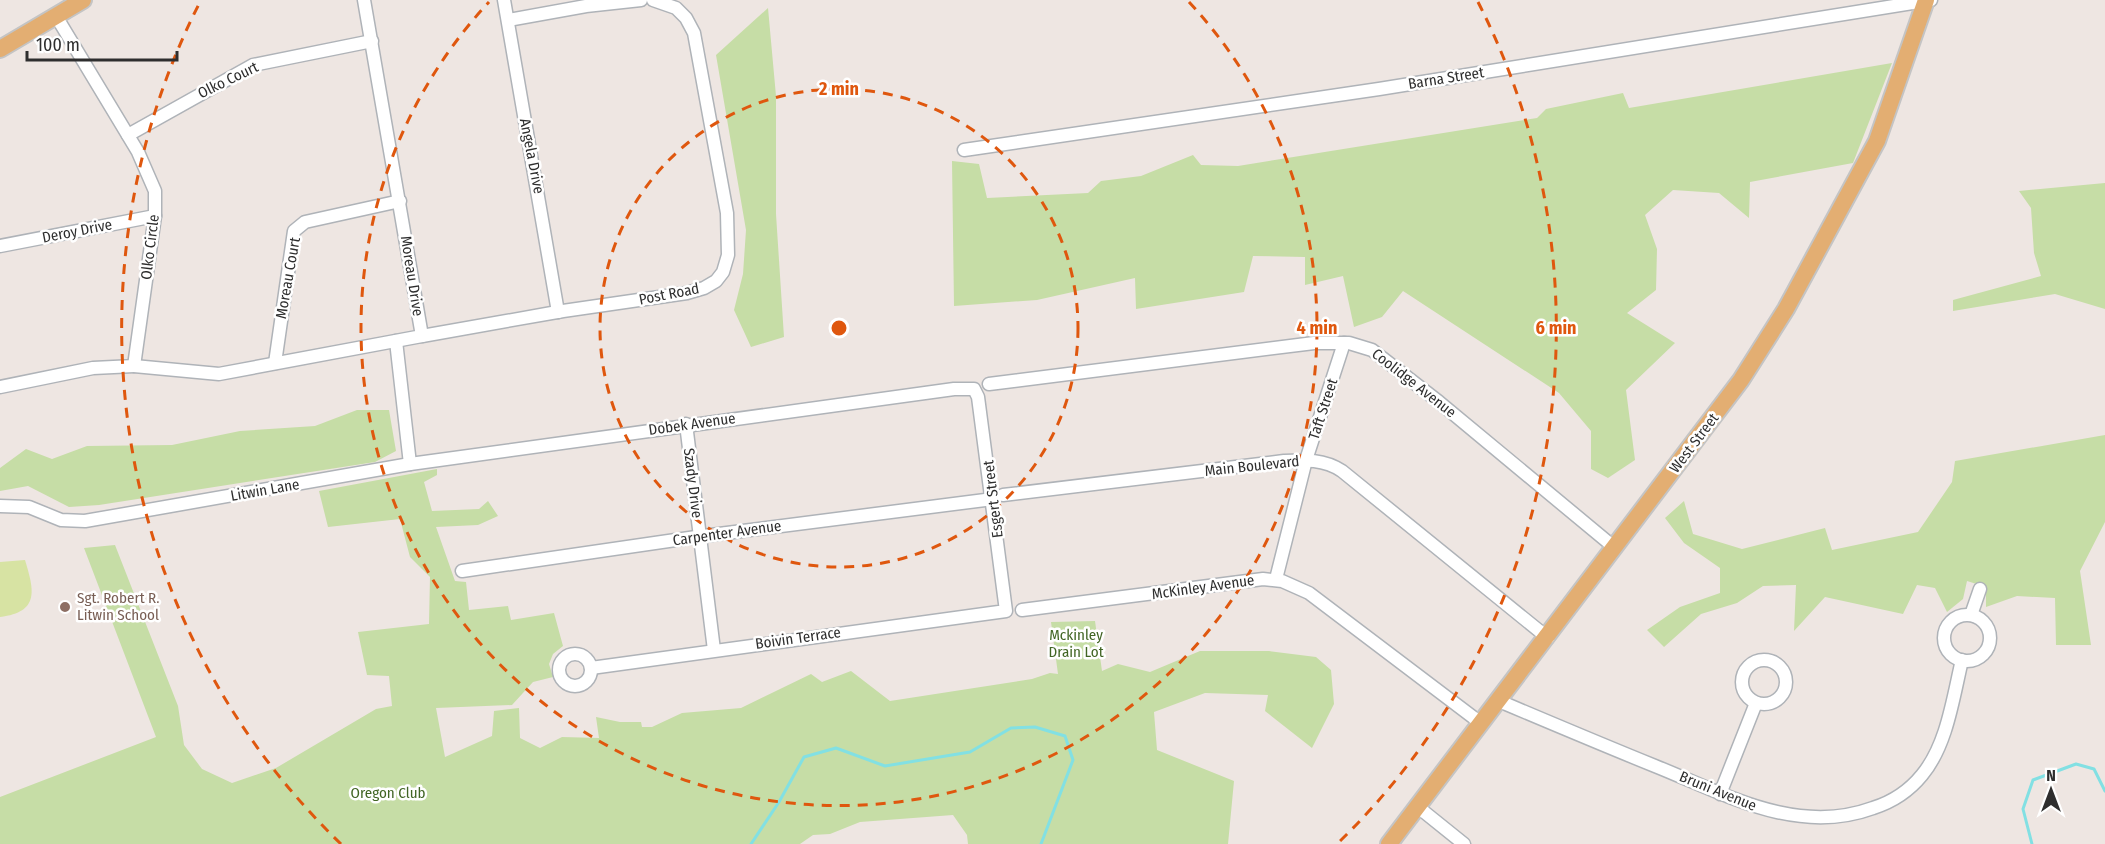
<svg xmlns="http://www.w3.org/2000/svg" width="2105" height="844" font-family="'Fira Sans Condensed',sans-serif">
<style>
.green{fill:#c6dda6}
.pitch{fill:#d7e3a3}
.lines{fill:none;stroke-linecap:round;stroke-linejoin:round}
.stream{stroke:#82e0e3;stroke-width:3}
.minor-casing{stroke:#afb3b8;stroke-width:15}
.major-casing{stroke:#c4c4c4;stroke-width:20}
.minor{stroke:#fff;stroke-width:12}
.major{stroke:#e3ae72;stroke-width:16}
.ring{fill:none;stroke:#df570e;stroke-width:3;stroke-dasharray:10 8}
.education-dot{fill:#8d6e63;stroke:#fff;stroke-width:2}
.labels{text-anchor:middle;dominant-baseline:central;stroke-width:5;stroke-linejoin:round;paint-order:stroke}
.street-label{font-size:15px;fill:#2e2e2e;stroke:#fff}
.education-label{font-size:15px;fill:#785e54;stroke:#fff;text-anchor:start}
.park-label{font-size:15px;fill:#416524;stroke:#fff}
.centre{fill:#df570e;stroke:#fff;stroke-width:3}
.ring-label{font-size:18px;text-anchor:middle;font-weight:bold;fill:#df570e;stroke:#fff;stroke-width:5;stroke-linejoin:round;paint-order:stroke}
</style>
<rect width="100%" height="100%" fill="#eee6e2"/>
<g class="green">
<path d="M768 8 776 96V214L784 337 751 347 734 310 743 274 746 230 716 55Z"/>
<path d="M1892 63 1853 163 1750 182 1749 218 1719 193 1673 190 1645 215 1657 249 1656 290 1627 313 1675 343 1626 390 1635 460 1608 478 1591 469V431L1559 393 1403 291 1382 317 1354 327 1343 276 1305 285V257L1253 256 1244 292 1136 309 1135 278 1037 300 954 306 952 161 979 164 987 198 1088 193 1101 181 1141 176 1193 155 1201 165 1238 166 1537 118 1546 109 1623 93 1629 108Z"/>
<path d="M2105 183V309L2055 294 1953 311V300L2041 276 2034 253 2031 208 2019 191Z"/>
<path d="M357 410H389L396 451 375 462 99 505 69 507 28 486 0 491V468L26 449 52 459 87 446 172 445 240 431 315 426Z"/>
<path d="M2105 435V522L2080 571 2091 645H2056L2055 598 2017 596 1986 607V587L1967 581 1963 599 1947 612 1935 588 1917 585 1903 614 1825 597 1794 631 1796 585 1763 586 1737 603 1701 614 1664 647 1647 630 1680 607 1720 593V568L1684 543 1665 518 1684 501 1693 534 1742 549 1825 528 1832 550 1918 532 1952 482 1955 461Z"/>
<path d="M437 469V475L424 482 432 511 479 509 488 501 498 516 478 525 436 527 455 581 466 582 469 610 508 606 511 620 554 613 563 646 553 654 549 664 553 677 533 682 512 705 436 708 445 757 492 736 494 711 519 708 520 738 540 748 562 737 599 738 596 717 620 722H641L642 727H652L682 713 741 708 811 674 822 682 851 671 890 701 1032 679 1050 673 1058 674 1051 622 1095 621 1102 671 1118 664 1150 672 1200 651H1269L1316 657 1331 670 1334 704 1312 748 1265 711 1268 695 1205 693 1154 712 1157 750 1234 781 1228 844H968L967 835 953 815 860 822 830 834 813 835 800 844H0V797L156 737 84 548 115 545 178 706 184 745 202 769 232 783 276 768 376 709 392 706 389 676 367 675 358 632 429 624 430 577 410 557 400 519 328 527 319 491Z"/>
</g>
<path class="pitch" d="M25 560C34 590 40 612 0 617V562Z"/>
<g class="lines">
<g class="stream">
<path d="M751 844 779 802 804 757 836 748 885 766 970 752 1011 728 1035 727 1065 736 1073 760 1041 844"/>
<path d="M2032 844 2023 809 2033 780 2076 764 2094 769 2105 791"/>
</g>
<defs>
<g id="minor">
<path d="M504 0 558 312"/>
<path d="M508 20 586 6 641 0"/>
<path d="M128 135 253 65 372 41"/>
<path d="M964 150 1379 89 1931 0"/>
<path d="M0 246 155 216"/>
<path d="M422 336 563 311 687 293 704 288 716 281 723 272 728 255 727 213 694 33 686 18 676 8 653 0"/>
<path d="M275 363 294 231 305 222 400 201"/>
<path d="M134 366 219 374 422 336 364 0"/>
<path d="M989 384 1314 343H1349L1372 350 1439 402 1615 548"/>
<path d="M0 387 93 368 134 366 155 216V191L138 152 56 16"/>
<path d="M686 424 714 650"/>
<path d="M410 464 954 389H974L978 397 1006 611 591 668"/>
<path d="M1003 495 1284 461C1305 460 1324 459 1342 471L1548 638"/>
<path d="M0 506 29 507 61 520 85 521 410 464 396 341"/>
<path d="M462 571 703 536 993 499"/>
<path d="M1276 579 1306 460 1344 343"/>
<path d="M1022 610 1263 579 1282 581 1309 593 1482 724"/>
<path d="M1971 615 1980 589"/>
<circle cx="1967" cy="638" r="23"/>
<circle cx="575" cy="670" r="16"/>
<circle cx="1764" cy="682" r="22"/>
<path d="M1499 701C1551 723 1603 745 1655 766 1725 794 1797 836 1873 808 1892 802 1909 791 1922 775 1947 745 1953 698 1962 660"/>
<path d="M1720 794 1756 703"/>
<path d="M1418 807 1464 844"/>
</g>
<g id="major">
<path d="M0 49 83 0"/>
<path d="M1389 844 1741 380 1786 309 1877 141 1926 0"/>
</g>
</defs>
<use href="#minor" class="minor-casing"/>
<use href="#major" class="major-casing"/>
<use href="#minor" class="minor"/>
<use href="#major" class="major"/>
</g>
<g class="ring">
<circle cx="839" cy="328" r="239"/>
<path d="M1189 2A478 478 0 1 1 489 2"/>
<path d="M341 844A717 717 0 0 1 200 2M1478 2A717 717 0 0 1 1337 844"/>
</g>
<circle class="education-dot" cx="65" cy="607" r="6"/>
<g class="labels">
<g class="street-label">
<text transform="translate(1446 78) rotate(-9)">Barna Street</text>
<text transform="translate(228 80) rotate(-26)">Olko Court</text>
<text transform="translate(532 156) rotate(79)">Angela Drive</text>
<text transform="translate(77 231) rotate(-11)">Deroy Drive</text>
<text transform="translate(150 247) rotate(-83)">Olko Circle</text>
<text transform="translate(412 276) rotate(81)">Moreau Drive</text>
<text transform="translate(288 278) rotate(-80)">Moreau Court</text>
<text transform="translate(669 294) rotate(-11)">Post Road</text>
<text transform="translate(1414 383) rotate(38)">Coolidge Avenue</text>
<text transform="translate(1323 409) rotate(-72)">Taft Street</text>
<text transform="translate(692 424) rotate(-8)">Dobek Avenue</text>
<text transform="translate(1694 443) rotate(-53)">West Street</text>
<text transform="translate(1252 466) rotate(-6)">Main Boulevard</text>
<text transform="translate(693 483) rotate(83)">Szady Drive</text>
<text transform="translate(265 490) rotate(-10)">Litwin Lane</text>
<text transform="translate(993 499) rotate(-97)">Esgert Street</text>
<text transform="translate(727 533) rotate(-8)">Carpenter Avenue</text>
<text transform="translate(1203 587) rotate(-8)">McKinley Avenue</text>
<text transform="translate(798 638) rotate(-8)">Boivin Terrace</text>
<text transform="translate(1718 791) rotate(22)">Bruni Avenue</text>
</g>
<g class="education-label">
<text x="77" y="598">Sgt. Robert R.<tspan x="77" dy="17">Litwin School</tspan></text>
</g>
<g class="park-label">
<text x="1076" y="635">Mckinley<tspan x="1076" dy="17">Drain Lot</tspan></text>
<text x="388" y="793">Oregon Club</text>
</g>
</g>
<circle cx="839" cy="328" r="9" class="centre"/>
<g class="ring-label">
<text x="839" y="95">2 min</text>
<text x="1317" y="334">4 min</text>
<text x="1556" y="334">6 min</text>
</g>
<g transform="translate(2051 790)" stroke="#ffffff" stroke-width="4.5" paint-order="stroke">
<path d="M0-4.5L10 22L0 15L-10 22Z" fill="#2e2e2e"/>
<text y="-9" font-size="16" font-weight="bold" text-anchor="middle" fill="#2e2e2e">N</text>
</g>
<path d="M27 51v9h150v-9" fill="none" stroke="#2e2e2e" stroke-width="3"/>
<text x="36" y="51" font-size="18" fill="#2e2e2e" stroke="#ffffff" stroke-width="4.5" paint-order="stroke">100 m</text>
</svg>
